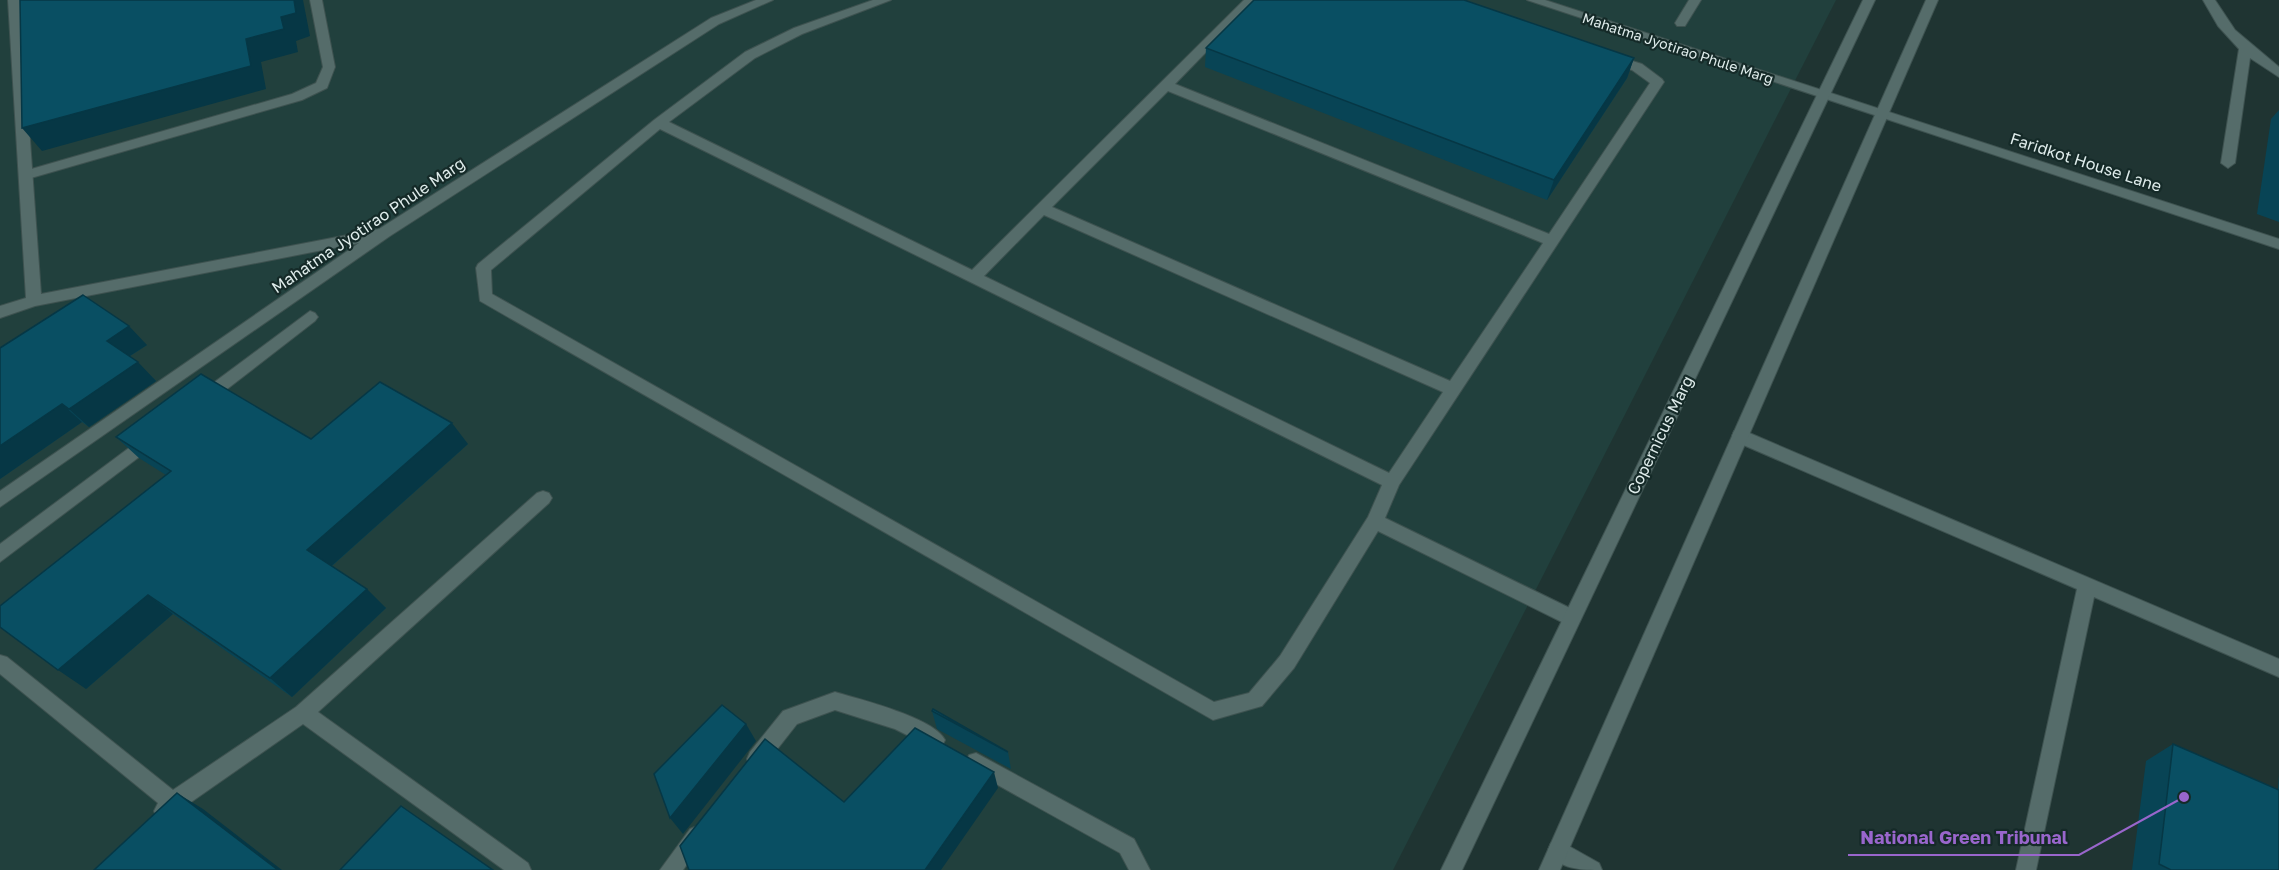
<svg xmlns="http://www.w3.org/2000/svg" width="2279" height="870" font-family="'Golos Text',sans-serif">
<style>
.built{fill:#21403d}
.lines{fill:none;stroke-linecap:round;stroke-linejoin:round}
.service-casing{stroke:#3e5250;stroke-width:2}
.minor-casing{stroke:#3e5250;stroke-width:2}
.tertiary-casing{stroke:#3e5250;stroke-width:2}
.service{fill:#556c6a;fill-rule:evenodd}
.minor{fill:#556c6a;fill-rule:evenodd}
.tertiary{fill:#556c6a;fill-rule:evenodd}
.wall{fill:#084455}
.shaded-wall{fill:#063745}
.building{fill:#094f63;stroke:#063745;stroke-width:1.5}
.labels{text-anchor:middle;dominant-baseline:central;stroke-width:4.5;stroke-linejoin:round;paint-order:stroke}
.far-street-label{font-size:14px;fill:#dfeceb;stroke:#152a28}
.street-label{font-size:16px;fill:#dfeceb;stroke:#152a28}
.leader{fill:none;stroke:#96c;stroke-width:2}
.callout-dot{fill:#96c;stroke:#152a28;stroke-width:2}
.callout-label{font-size:18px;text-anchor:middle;font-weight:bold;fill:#96c;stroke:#152a28;stroke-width:4.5;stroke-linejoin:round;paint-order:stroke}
</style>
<rect width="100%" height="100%" fill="#1f3432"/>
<path class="built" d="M0 0H1836L1393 870H0Z"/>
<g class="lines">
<defs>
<g id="service">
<path d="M310 0H322L335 67 327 88 302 100 31 178H21L19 175 21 172 292 94 316 83 323 67Z"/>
<path d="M873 0H891L802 34 755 58 669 122 972 270 1244 0H1257L1175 84 1549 234 1650 83 1632 70 1608 62V56L1613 55 1642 64 1662 79 1664 82 1399 485 1385 518 1578 612 1581 618 1578 624 1572 626 1566 624 1378 531 1294 668 1262 706 1213 720 480 301 476 268 478 264 654 120 745 52 794 28ZM1168 91 1543 243 1450 381 1052 207ZM660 129 1382 485 1368 517 1280 656 1249 693 1214 702 492 294 491 270ZM1044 215 1443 392 1389 473 984 276Z"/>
<path d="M1689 0H1701L1685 26H1677L1675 23Z"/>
<path d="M2203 0H2215L2235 30 2279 67V77L2250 58 2235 163 2228 168 2221 163 2239 49 2218 26Z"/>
<path d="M310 311 315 313 318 317 315 321 209 403H197L195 399 197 395Z"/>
<path d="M1740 429 2279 659V677L2094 597 2036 870H2016L2077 589 1734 441 1732 436 1734 431Z"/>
<path d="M149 433 155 435 157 440 155 445 0 562V544Z"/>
<path d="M543 491 549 493 552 498 549 503 318 712 528 863 531 870H504L303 724 164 821 157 818 154 811 158 803 0 674V655L7 657 173 790 296 707 537 493Z"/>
<path d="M835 692C859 699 935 718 945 740L942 746 935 749 895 729 835 710 797 724 764 766 757 768 750 766 747 759 750 752 783 711Z"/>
<path d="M976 753 1134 839 1150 870H1129L1120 853 969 769 966 762 969 755Z"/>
<path d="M697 826 704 829 707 836 683 870H660L690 829Z"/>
<path d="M1558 840 1599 863 1602 870C1583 870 1557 870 1548 850L1551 843Z"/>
</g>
<g id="minor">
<path d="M8 0H20L41 294 379 229 711 18 756 0H773L719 24 390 236 0 507V491L359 243 35 306 0 318V306L26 298Z"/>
<path d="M1527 0H1545L2279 239V249Z"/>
</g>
<g id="tertiary">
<path d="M1863 0H1875L1462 870H1441Z"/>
<path d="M1926 0H1938L1560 870H1539Z"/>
</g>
</defs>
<use href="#service" class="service-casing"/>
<use href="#minor" class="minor-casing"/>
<use href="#tertiary" class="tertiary-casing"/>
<use href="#service" class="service"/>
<use href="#minor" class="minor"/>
<use href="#tertiary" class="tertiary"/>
</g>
<g class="wall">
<path d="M1206 48 1634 58 1627 78 1547 200 1205 67Z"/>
<path d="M2279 110V222L2257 214 2271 119Z"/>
<path d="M147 345 130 356 156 381 89 427 82 422 0 479V348Z"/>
<path d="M116 437 311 439 468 444 332 566 386 608 292 697 173 614 86 689 166 475 139 458Z"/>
<path d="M932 711 1008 752 1011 769 937 729Z"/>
<path d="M2173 744 2278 789 2279 775V870H2132L2146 761Z"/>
</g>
<g class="shaded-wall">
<path d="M294 0H303L310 36 296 41 298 52 261 62 266 89 42 151 22 128 246 39 281 17Z"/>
<path d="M1634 58 1627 78 1547 200 1554 180Z"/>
<path d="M129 326 147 345 125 359 107 341Z"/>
<path d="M138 362 156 381 89 427 69 409Z"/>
<path d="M62 404 82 422 0 479V446Z"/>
<path d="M452 423 468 444 327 570 307 550Z"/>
<path d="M367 589 386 608 292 697 270 678Z"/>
<path d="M148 595 173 614 86 689 58 670Z"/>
<path d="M746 724 756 741 683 834 670 818Z"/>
<path d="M994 772 998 788 941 870H925Z"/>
<path d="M177 793 203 809 282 870H278Z"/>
</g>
<g class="building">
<path d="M20 0H294L296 13 281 17 284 29 246 39 251 66 22 128Z"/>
<path d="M1254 0H1464L1634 58 1554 180 1206 48Z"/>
<path d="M83 295 129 326 107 341 138 362 69 409 62 404 0 446V348Z"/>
<path d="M201 374 311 439 380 382 452 423 307 550 367 589 270 678 148 595 58 670 0 627V606L171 471 116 437Z"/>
<path d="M722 705 746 724 670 818 654 774Z"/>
<path d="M933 709 1008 752 932 711Z"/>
<path d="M915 728 994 772 925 870H689L680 846 765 739 844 802Z"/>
<path d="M2173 744 2279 790V870H2171L2159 864Z"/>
<path d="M177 793 278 870H94Z"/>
<path d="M401 806 493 870H340Z"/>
</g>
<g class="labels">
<g class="far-street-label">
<text transform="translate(1678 48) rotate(18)">Mahatma Jyotirao Phule Marg</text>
</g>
<g class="street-label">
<text transform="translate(2086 162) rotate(18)">Faridkot House Lane</text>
<text transform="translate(368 225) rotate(-34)">Mahatma Jyotirao Phule Marg</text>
<text transform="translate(1660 435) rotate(-64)">Copernicus Marg</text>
</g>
</g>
<path class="leader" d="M2184 797L2079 855H1848"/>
<circle class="callout-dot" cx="2184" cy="797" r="6"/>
<g class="callout-label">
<text x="1964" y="844">National Green Tribunal</text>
</g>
</svg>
